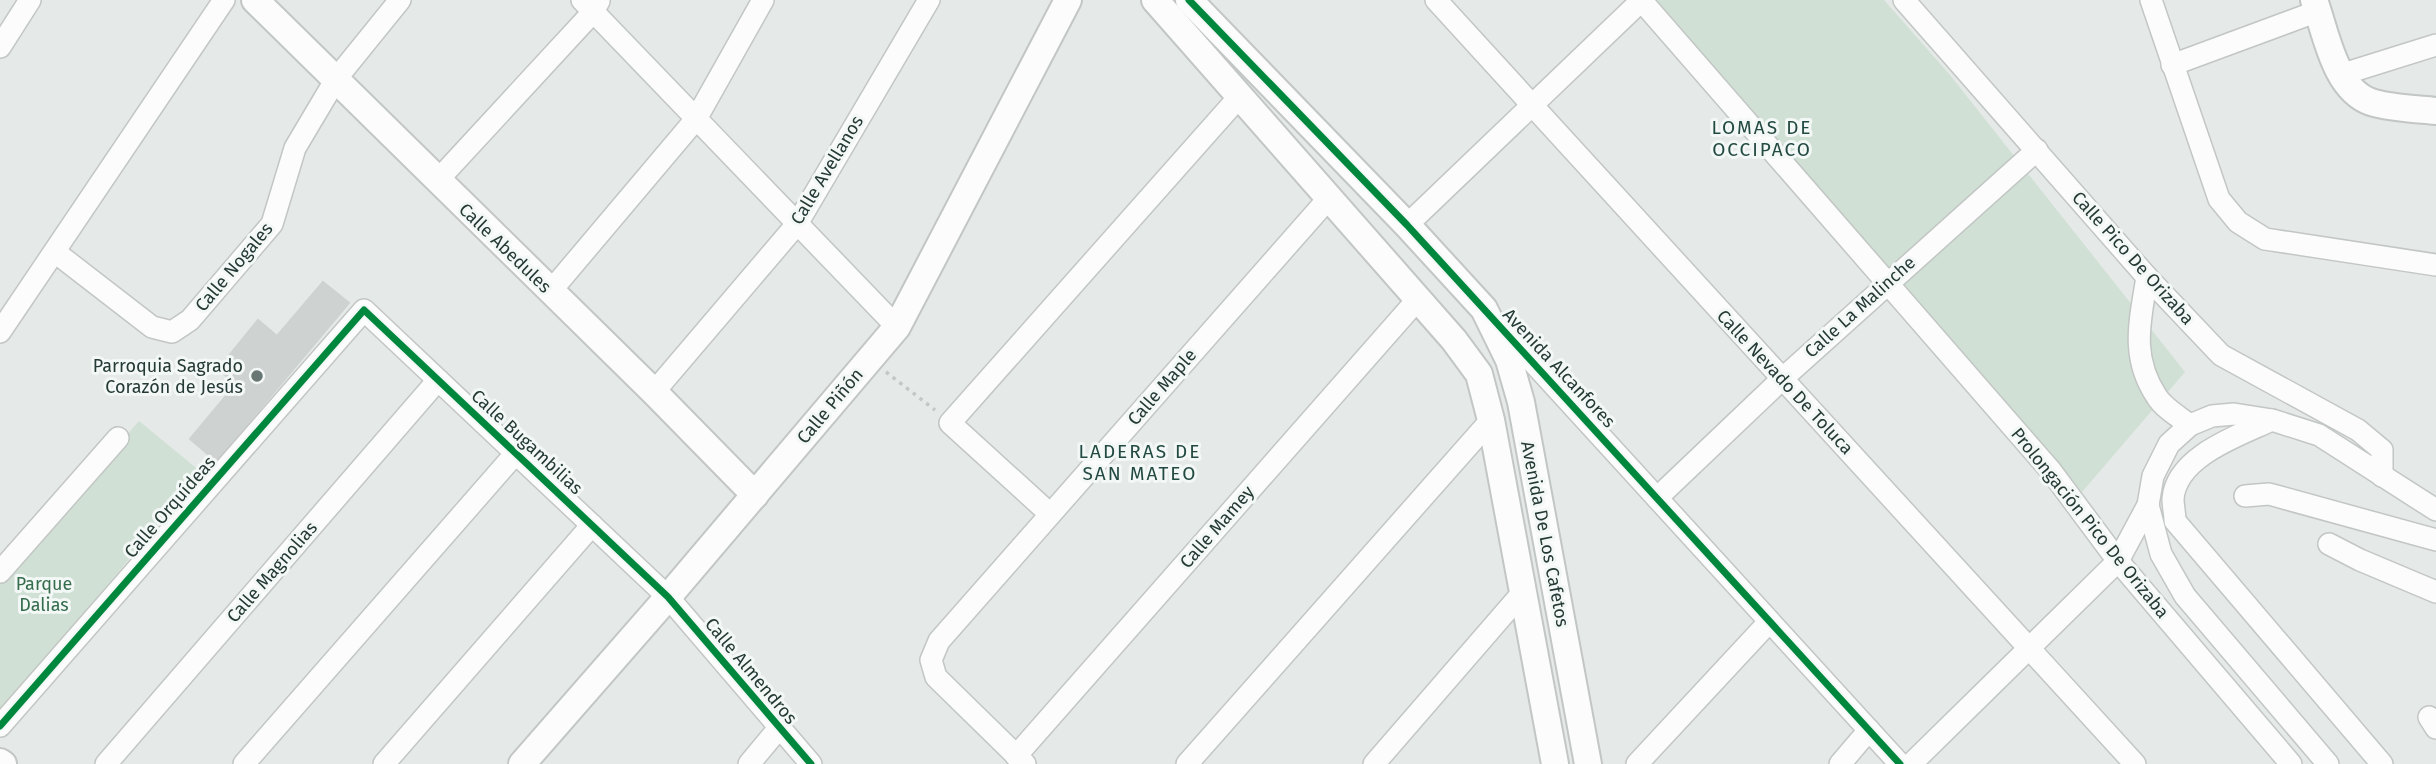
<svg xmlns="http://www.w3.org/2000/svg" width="2436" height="764" font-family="'Fira Sans',sans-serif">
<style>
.green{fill:#d0e0d5}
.building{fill:#ced2d0;stroke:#ced2d0;stroke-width:2}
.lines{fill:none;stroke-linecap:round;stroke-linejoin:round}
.minor-casing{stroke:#c2c6c4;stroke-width:24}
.tertiary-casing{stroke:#c2c6c4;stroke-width:30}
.path{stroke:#c2c9c5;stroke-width:3.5;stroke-dasharray:3.5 5;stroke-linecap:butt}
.minor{stroke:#fbfcfb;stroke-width:21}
.tertiary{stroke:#fbfcfb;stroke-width:26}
.cycleway-casing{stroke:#f3f8f6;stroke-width:11}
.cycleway{stroke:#00873e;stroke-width:7}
.poi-dot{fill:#687773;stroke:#f3f8f6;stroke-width:2.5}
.labels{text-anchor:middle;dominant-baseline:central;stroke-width:6;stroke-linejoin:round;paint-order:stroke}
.street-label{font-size:18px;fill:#253a35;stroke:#f3f8f6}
.poi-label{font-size:18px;fill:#253a35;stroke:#f3f8f6;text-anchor:end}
.park-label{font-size:18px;fill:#346c4c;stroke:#f3f8f6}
.neighbourhood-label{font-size:19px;letter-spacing:2px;fill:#234a42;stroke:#f3f8f6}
</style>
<rect width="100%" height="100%" fill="#e5e9e7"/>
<g class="green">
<path d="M1648 0H1884L1950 75 2185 372 2082 492Z"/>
<path d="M139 421 201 472 0 715V581Z"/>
</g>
<path class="building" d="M323 282 349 303 216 461 190 439 236 384 218 369 258 320 277 336Z"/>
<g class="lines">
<defs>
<g id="minor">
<path d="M582 0 897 327"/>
<path d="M1436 0 2135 764"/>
<path d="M1641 0 2051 471 2118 561 2291 764"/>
<path d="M1904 0 2147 277 2221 355 2358 430 2382 450V476"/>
<path d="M2151 0 2219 199 2238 222 2265 239 2436 265"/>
<path d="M0 47 30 0"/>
<path d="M2172 65 2318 11"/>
<path d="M2340 75 2436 45"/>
<path d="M437 181 593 12 599 1"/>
<path d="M1407 225 1642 0"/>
<path d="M55 252 152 327 172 332 190 320 272 224 295 148 336 79 400 0"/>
<path d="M2147 277C2140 321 2130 357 2157 397 2164 408 2179 417 2190 425"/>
<path d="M550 292 696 119 763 0"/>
<path d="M1498 324 1900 764"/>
<path d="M0 332 224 0"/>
<path d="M654 392 797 224 929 0"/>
<path d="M2272 420C2240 435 2176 456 2173 499 2173 506 2175 514 2175 521L2382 764"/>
<path d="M2245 496 2269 494 2436 540"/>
<path d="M1657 498 1782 379 2037 150"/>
<path d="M2148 505 2161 554 2185 596 2328 764"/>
<path d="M1050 514 950 423 1239 97"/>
<path d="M2329 544 2360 560 2436 592"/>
<path d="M0 572 118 438"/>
<path d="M2429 717 2436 728"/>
<path d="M0 726 364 310 668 597 811 764"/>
<path d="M1016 756 1418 299"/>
<path d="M106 764 438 380"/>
<path d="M244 764 516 453"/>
<path d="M384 764 592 525"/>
<path d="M749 764 779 728"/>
<path d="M1025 764 936 677 931 660 939 641 1328 199"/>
<path d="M1187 764 1491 420"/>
<path d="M1374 764 1523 592"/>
<path d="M1637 764 1769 622"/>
<path d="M1840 764 1869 730"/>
<path d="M1911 764 2118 561 2148 505 2153 476 2169 444 2190 425 2212 416 2234 414 2272 420 2319 435 2436 510"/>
</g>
<g id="tertiary">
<path d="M255 0 654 392 755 495"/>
<path d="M1155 0 1454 340 1479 374 1491 420 1555 764"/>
<path d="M1189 0 1407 225 1484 309 1509 360 1521 402 1588 764"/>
<path d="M2314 0C2326 32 2334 89 2371 102 2389 108 2416 109 2436 111"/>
<path d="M0 762 3 764"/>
<path d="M522 764 668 597 897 327 1068 0"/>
</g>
</defs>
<use href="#minor" class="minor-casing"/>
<use href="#tertiary" class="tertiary-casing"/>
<path class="path" d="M886 372 935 410"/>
<use href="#minor" class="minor"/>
<use href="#tertiary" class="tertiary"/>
<defs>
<g id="cycleway">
<path d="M1189 0 1407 225 1900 764"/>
<path d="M0 726 364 310 668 597 811 764"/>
</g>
</defs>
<use href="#cycleway" class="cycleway-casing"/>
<use href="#cycleway" class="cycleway"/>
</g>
<circle class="poi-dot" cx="257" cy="376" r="7"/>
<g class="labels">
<g class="street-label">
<text transform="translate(827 170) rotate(-59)">Calle Avellanos</text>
<text transform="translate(505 248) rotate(44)">Calle Abedules</text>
<text transform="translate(2133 258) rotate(48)">Calle Pico De Orizaba</text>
<text transform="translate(234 267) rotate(-50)">Calle Nogales</text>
<text transform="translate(1860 307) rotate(-42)">Calle La Malinche</text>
<text transform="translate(1559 368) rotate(47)">Avenida Alcanfores</text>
<text transform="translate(1785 382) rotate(47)">Calle Nevado De Toluca</text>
<text transform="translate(1162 387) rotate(-49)">Calle Maple</text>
<text transform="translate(830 406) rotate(-50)">Calle Piñón</text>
<text transform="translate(527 442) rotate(43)">Calle Bugambilias</text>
<text transform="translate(170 507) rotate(-49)">Calle Orquídeas</text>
<text transform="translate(2090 523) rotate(51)">Prolongación Pico De Orizaba</text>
<text transform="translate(1217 527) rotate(-49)">Calle Mamey</text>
<text transform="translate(1545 534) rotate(79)">Avenida De Los Cafetos</text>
<text transform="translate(272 572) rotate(-49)">Calle Magnolias</text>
<text transform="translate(751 671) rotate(50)">Calle Almendros</text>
</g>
<g class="poi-label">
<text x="243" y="366">Parroquia Sagrado<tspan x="243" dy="21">Corazón de Jesús</tspan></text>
</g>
<g class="park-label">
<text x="44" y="584">Parque<tspan x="44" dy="21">Dalias</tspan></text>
</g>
<g class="neighbourhood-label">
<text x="1762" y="127">LOMAS DE<tspan x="1762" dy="22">OCCIPACO</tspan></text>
<text x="1140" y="451">LADERAS DE<tspan x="1140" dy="22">SAN MATEO</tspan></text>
</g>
</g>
</svg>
